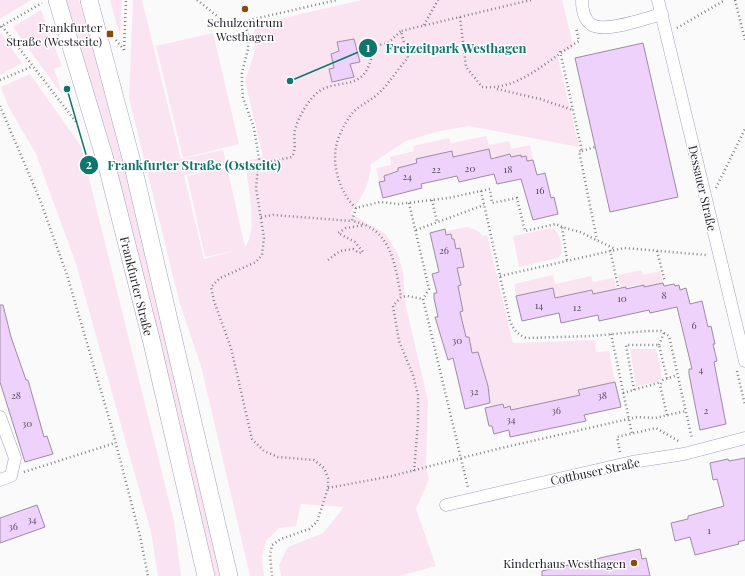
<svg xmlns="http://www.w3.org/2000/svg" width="745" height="576" font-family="'Playfair Display',serif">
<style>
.green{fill:#fbe4f1}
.building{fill:#efd2fb;stroke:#9d8ba5}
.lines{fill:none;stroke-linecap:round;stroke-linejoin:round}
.street-casing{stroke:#a4a1bf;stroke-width:13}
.secondary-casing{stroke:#a4a1bf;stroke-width:18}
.path{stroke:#838288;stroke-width:2.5;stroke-dasharray:1 3;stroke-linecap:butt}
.street{stroke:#fff;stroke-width:12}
.secondary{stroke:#fff;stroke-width:17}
.poi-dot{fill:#884c0a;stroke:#fff;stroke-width:1.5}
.labels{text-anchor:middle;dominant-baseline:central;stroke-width:3;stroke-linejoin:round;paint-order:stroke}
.number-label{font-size:10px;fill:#524a5d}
.poi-label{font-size:12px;fill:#1e1d28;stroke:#fff;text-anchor:end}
.street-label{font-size:12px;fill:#1e1d28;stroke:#fff}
.leader{fill:none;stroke:#0f766e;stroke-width:1.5}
.callout-dot{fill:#0f766e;stroke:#fff;stroke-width:1.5}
.mark-label{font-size:12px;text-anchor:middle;font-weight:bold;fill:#fff}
.callout-label{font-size:13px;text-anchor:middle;font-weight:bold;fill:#0f766e;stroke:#fff;stroke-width:3;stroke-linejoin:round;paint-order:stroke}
</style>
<rect width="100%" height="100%" fill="#fafafa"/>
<g class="green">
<path d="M0 0H31L0 19Z"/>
<path d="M65 0H79L97 58 124 161 221 576H214C170 383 127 188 65 0Z"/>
<path d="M110 0H122L120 36Z"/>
<path d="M133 0H142L181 159 223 150 227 165 184 175 204 259 237 250 205 257 187 176 227 167 245 247C259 229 247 183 245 161L263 157 245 81 255 51 253 34 256 27 266 22 362 0H562L574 48 557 54 579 147 469 126 440 131 406 141 371 164C369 187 363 195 350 213L386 234 398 255 403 272 405 302 428 401 426 468 429 479 416 509 436 566 399 576H281L279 565 288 547 323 533 344 507 301 504 296 526 279 528 266 541 262 556 264 576H250L201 366 180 304 129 98Z"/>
<path d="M41 10 62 66 54 69 63 96 13 27Z"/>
<path d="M0 32 22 63 0 75Z"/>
<path d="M213 33 239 144 183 158 156 46Z"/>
<path d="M30 74 81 146 174 521 181 576H158L151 532 76 264 36 154 8 106 1 87Z"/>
<path d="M486 136 489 145 509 141 511 149 530 145 533 160 527 161 526 156 521 157V155L511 157 510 154 491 159 489 149 453 157 451 151 416 159 417 163 398 168V171L389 173 385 181 379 182 376 168 391 165 390 157 414 151 413 146 449 138 451 143Z"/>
<path d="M467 227 478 231 483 236 487 235 513 343 595 340 596 352 609 351 615 382 579 390 580 396 546 402V404L511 410 510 406 491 407 486 386 488 385 478 352 472 353 469 337H466L460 312 463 311 458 286 461 285 457 268 463 267 459 248 456 249 454 239H452L451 234 446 235V231Z"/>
<path d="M551 228C561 231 561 244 562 253L558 258 519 267 513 236Z"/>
<path d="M641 270 643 275 660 271 663 283 644 287 643 285 621 288 618 275Z"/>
<path d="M553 275 555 284 591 276 593 282 614 278 616 289 593 295 592 290 555 298 553 288 516 296 514 284Z"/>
<path d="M630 349H656L661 370V378L657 382 636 386Z"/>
</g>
<g class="building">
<path d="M354 39 360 62 350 64 354 77 332 82 329 69 334 68 331 54 339 51 337 42Z"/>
<path d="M643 43 678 197 610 212 575 58Z"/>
<path d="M489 149 491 159 510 154 511 157 521 155V157L526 156 527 161 533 160 537 175 545 173 551 198 554 197 558 214 533 220 521 179 497 184 494 174 459 182 457 176 421 184 422 188 383 198 379 182 385 181 384 176 398 171V168L417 163 416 159 452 151 453 157Z"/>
<path d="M445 229 446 235 451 234 452 239H454L456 249 460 248 464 267 457 268 461 285 458 286 463 311 460 312 466 337H469L472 353 478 352 488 386 490 403 465 409 453 358 448 360 435 317H438L434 298V293H437L432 274 439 272 430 233Z"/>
<path d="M663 283 664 286 674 284 675 286 679 285 680 290 686 288 690 304 702 301 708 327 711 326 715 344H713L717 361 714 362 726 424 700 430 689 374V369H692L677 307 650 313 649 310 599 321 598 315 561 323 559 313 522 321 516 296 553 288 555 298 592 290 593 294 626 287V289L644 285V287Z"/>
<path d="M0 305H3L11 337 26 380H28L44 437 47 436 53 454 25 462 0 382Z"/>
<path d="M615 382 621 407 584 415 586 421 510 437 509 430 494 434 492 426H489L485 408 503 404 504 408 510 406 511 410 580 395 578 390Z"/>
<path d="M745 458V540L738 542 739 544 695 555 690 537 675 541 671 523 688 519V516L724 506 717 479 713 480 710 463 728 459 729 461Z"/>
<path d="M37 505 45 527 0 543V518Z"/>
<path d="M640 549 642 559 646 558 650 576H542V571Z"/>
</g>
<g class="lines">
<defs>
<g id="street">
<path d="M582 0C582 9 584 20 592 25 606 33 646 18 662 14"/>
<path d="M658 0 745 361"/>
<path d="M0 417 15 458 11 476 0 480"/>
<path d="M446 505 632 462 684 454 745 438"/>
</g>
<g id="secondary">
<path d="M57 0 107 166 152 343 206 576"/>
<path d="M89 0 132 162 229 576"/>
</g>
</defs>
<use href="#street" class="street-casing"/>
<use href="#secondary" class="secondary-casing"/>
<g class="path">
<path d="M197 0 222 20 232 24 337 0"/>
<path d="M531 0 401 31 408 58C398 68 391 81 381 91 372 101 358 105 350 116 344 125 338 136 336 147 332 167 341 195 356 208L380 202 399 204 448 198 490 189 492 203 517 198 525 231 556 224 562 227"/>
<path d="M735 0 745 40"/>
<path d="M460 17 466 67 482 87C520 91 548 59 579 41L576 28"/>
<path d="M245 22 248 35V49L242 73V85L243 98 254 128 259 159 256 188 264 238 262 255 256 262 220 278 211 287 214 301 231 348 252 439 264 451 278 457 314 460 324 468 328 478V488L317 522 309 529 281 539 272 545 270 555 272 576"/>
<path d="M424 25 438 0"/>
<path d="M2 26 76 122"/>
<path d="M0 27 42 3"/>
<path d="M677 28 725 0"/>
<path d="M116 40 124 50"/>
<path d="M124 50 126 0"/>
<path d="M560 51 582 151H579L597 240"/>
<path d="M0 80 33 66"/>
<path d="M497 89 540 99 573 110"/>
<path d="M0 106 40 200 67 275 111 425 140 536 148 576"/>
<path d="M582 151 595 147"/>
<path d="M259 164 292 157C297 147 293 139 295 130 298 118 305 106 313 97 327 80 347 88 361 77 370 70 371 56 375 46L388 43 401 31"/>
<path d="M716 188 745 129"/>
<path d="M481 191 510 321C514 330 517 334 526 338L591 336 647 331H661L669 336 692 439"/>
<path d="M432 200 437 222"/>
<path d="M409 203 429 289 423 299 468 488"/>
<path d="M356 208 352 221C392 228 395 265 401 297"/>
<path d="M261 217 273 215 352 221"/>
<path d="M416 230 484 205"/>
<path d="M610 250 618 286"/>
<path d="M657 251 665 282"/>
<path d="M328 260 340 251 353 249 359 253 363 252 355 242 338 233 346 228 365 225"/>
<path d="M567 260 562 227 580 232 615 249"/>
<path d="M500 276 624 248 706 255"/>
<path d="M611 334 632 434"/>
<path d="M659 345 664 333"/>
<path d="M737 371 745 405"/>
<path d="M634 390 626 345H659L667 378"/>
<path d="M623 393 661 382"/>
<path d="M667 415 660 385 663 380 677 375"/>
<path d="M620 452 617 437 656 428 680 442"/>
<path d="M414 471 418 423V395L413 375 399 341 393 306 401 297 407 296 423 299"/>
<path d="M24 472 115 443"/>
<path d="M328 488 392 476 493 450 637 417 655 418 686 411"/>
</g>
<use href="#street" class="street"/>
<use href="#secondary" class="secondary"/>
</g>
<g class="poi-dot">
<circle cx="245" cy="9" r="4"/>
<rect x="106" y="30" width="8" height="8" rx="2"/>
<circle cx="634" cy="563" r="4"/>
</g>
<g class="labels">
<g class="number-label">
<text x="470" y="168">20</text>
<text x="436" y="169">22</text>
<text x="508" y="169">18</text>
<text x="407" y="176">24</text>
<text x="540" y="190">16</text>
<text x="444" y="250">26</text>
<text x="664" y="295">8</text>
<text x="622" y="298">10</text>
<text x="539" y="305">14</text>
<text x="577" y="307">12</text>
<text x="694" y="325">6</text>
<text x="457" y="340">30</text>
<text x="701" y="369">4</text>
<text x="474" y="391">32</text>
<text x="16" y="395">28</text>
<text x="602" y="395">38</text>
<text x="556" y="410">36</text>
<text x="706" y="410">2</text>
<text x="511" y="419">34</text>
<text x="27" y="423">30</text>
<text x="32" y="519">34</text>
<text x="13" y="526">36</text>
<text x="709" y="530">1</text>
</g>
<g class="poi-label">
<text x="245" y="22" text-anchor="middle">Schulzentrum<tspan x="245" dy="14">Westhagen</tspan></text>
<text x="102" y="27">Frankfurter<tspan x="102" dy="14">Straße (Westseite)</tspan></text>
<text x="626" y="563">Kinderhaus Westhagen</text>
</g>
<g class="street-label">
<text transform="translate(703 188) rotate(77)">Dessauer Straße</text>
<text transform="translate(137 286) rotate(76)">Frankfurter Straße</text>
<text transform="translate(595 471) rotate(-12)">Cottbuser Straße</text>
</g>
</g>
<path class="leader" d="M290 81L368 48M67 89L89 165"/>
<g class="callout-dot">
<circle cx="290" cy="81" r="4"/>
<circle cx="67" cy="89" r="4"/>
<circle cx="368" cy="48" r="10"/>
<circle cx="89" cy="165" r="10"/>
</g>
<g class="mark-label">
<text x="368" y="52">1</text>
<text x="89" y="169">2</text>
</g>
<g class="callout-label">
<text x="456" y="53">Freizeitpark Westhagen</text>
<text x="194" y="170">Frankfurter Straße (Ostseite)</text>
</g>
</svg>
